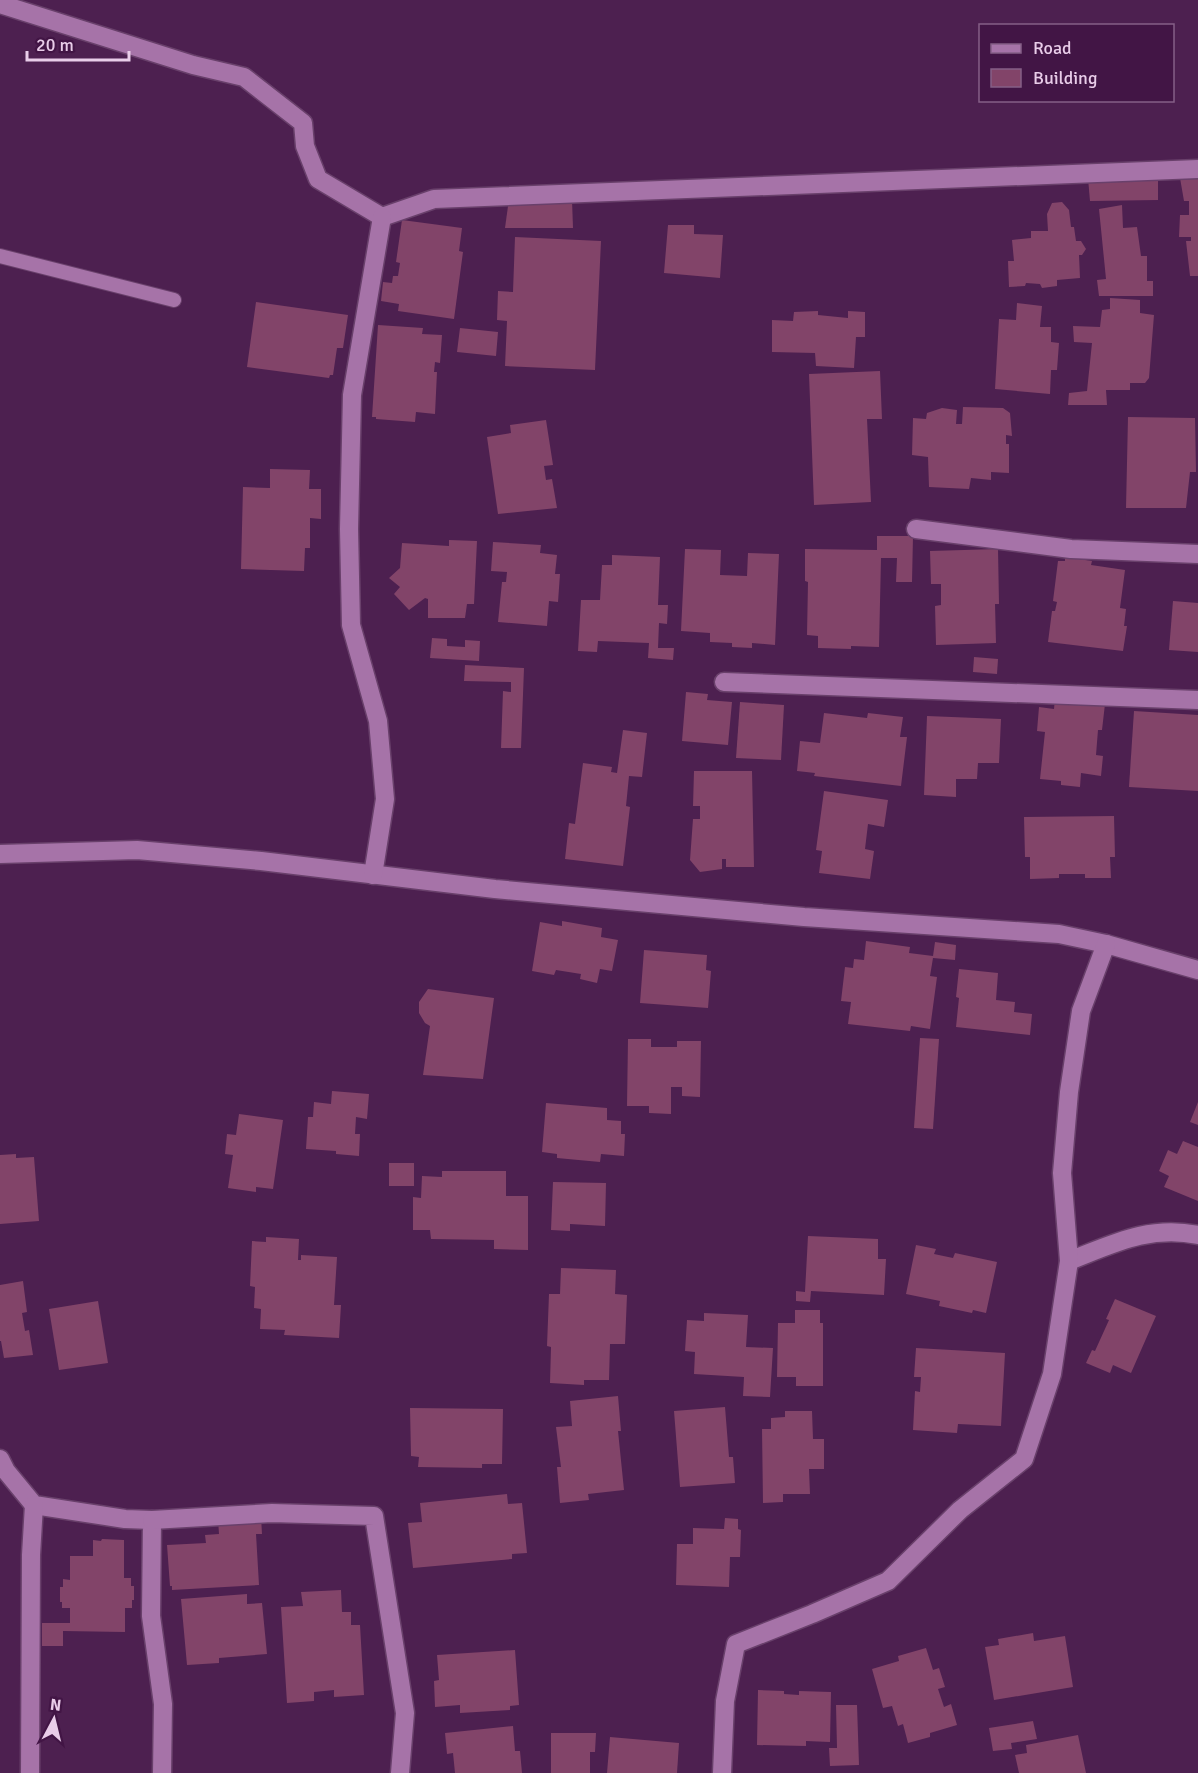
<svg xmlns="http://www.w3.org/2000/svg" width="1198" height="1773" font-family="Signika,sans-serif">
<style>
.building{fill:#824469}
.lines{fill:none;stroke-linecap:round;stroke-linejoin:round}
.service-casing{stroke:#69406b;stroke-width:16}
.minor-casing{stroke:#69406b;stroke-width:21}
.service{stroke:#a673a8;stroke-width:14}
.minor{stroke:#a673a8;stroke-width:18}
</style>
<rect width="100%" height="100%" fill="#4d2050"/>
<g class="building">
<path d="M1088 178 1158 180V200L1090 201Z"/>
<path d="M1180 178H1198V276H1190L1186 241H1191V237H1179L1180 215H1189V201H1184Z"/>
<path d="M509 199 572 200 573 228H505Z"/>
<path d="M1062 202 1069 210 1071 227H1074L1076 241H1081L1086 249 1082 255H1079L1080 278 1057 280V286L1042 288 1040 284 1026 283 1025 286 1009 287 1008 261H1014L1012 240 1031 238V231H1048L1047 214 1052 203Z"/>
<path d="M1122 205 1123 228 1137 227 1141 256H1147V281H1153V296H1099L1097 280 1106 279 1099 209Z"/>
<path d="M402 220 462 228 459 251 463 252 454 319 398 311 399 304 381 301 383 282 392 283 393 276H398L400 263 396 262Z"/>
<path d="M668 225H694V234L723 235 720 278 664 273Z"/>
<path d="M515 237 601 241 595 370 505 366 507 321 497 320 498 291 513 292Z"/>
<path d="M1110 298 1140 300V313L1154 315 1149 378 1145 383H1130V390H1106L1107 405H1068L1069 393 1087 391 1092 343 1074 342 1073 326 1100 327 1102 310 1110 309Z"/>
<path d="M256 302 348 315 343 348H337L333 375H330L329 378 247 367Z"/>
<path d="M1017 303 1042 306 1040 327H1051V342L1059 343 1057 370H1051L1050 394 995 389 999 319 1016 320Z"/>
<path d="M818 311V315L848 318V311L865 312V337H856L854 368 816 366 815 353 772 352V320L793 321 794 312Z"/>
<path d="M378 325 423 328 422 334 442 335 440 363 435 362 434 372H437L435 414 416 412 415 422 376 419V417H372Z"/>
<path d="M460 328 498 332 496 356 457 352Z"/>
<path d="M880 371 882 419H867L871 502 814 505 809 374Z"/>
<path d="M963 407 1003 408 1010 413 1012 436 1006 435V444H1009V473L991 472V480L971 478 969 489 929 487 928 457 912 455 913 418 926 419 927 413 942 408 957 410 956 424H962Z"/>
<path d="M1128 417 1195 418 1196 472H1190L1186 508H1126Z"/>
<path d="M546 420 553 465 544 466 546 480 552 479 557 508 498 514 487 437 511 433 510 425Z"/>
<path d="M270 469 310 470 309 489H321V519L310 518V548H305L304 571 241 569 243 487 270 488Z"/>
<path d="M877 536H913L912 582H896L897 558H881L879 647 851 646V649L818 648V636L807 635 808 582 805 581V549L877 550Z"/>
<path d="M449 540 477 541 474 604H467L465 618H428V599L425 598 409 610 394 594 400 587 389 578 400 568 402 543 449 546Z"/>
<path d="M493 542 541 545 540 553 557 555 555 574H560L558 602 549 601 547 626 498 622 502 582H506L507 572 491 571Z"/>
<path d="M685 549 721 550 720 575 747 576 748 553 779 554 775 645 752 643V648L732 647V643L710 642V633L681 631Z"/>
<path d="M998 549 999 604H995L996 643 936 645 935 606 941 605V584H931L930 551Z"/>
<path d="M612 555 660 557 658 605H668L667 624 659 623 658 648H674L673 660 648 658 649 643 598 641 597 652 578 651 581 600H600L602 565H612Z"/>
<path d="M1065 557 1092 561 1091 565 1125 570 1120 608 1126 609 1124 626H1127L1123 651 1048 642 1052 611H1055L1057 602 1053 601 1058 561H1065Z"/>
<path d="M1173 601 1198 603V652L1169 650Z"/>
<path d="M432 638 447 639V646L465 647V640L480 641 479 661 430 658Z"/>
<path d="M974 657 998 659 997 674 973 672Z"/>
<path d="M465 665 524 668 521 748H501L503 691 511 692V682L464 681Z"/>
<path d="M686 692 708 694 707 700 732 702 728 745 682 741Z"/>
<path d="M1055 698 1105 704 1102 730H1098L1096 755 1103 756 1101 776 1081 773 1080 787 1061 785V781L1040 779 1045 732 1037 731 1039 707 1054 709Z"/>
<path d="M740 702 784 705 781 760 736 758Z"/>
<path d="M1134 711 1198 715V791L1129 787Z"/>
<path d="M824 713 867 718 868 713 903 717 900 737H907L901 786 814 776 815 773 797 771 800 741 820 743Z"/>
<path d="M927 716 1001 719 999 763H978L977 779H956V797L924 795Z"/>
<path d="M623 730 647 733 642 777 629 776 626 806 630 807 623 866 565 859 569 823 575 824 583 763 612 767 611 772 617 773Z"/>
<path d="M694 771H752L754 867H726V859H722V869L700 872 690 860 693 819H700V806H693Z"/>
<path d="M824 791 888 800 884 827 868 824 865 849 874 851 870 879 819 873 822 851 816 850Z"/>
<path d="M1114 816 1115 857H1110L1111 878H1085V874H1059V878L1030 879V857H1025L1024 817Z"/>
<path d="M562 921 602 928 601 937 618 940 612 971 600 969 597 983 580 979 581 974 556 970 554 975 532 971 540 922 562 926Z"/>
<path d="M866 941 910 947 909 953 933 956 935 942 956 945 955 960 933 958 930 976 937 977 930 1029 911 1026 910 1031 848 1024 851 1002 841 1001 845 967 853 968 854 959 864 960Z"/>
<path d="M644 950 707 955 706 970 711 971 708 1008 640 1003Z"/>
<path d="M959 969 998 973 996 1000 1015 1002 1014 1012 1032 1014 1030 1035 956 1027 959 998 956 997Z"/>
<path d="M428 989 494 998 483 1079 423 1075 430 1026 425 1023 419 1013V1002Z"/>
<path d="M920 1038 939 1039 933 1129 914 1128Z"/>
<path d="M628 1039H651V1047H677V1041H701L700 1097 682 1096V1087H671V1114L649 1113V1106H627Z"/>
<path d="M332 1091 369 1094 367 1119 356 1117 355 1134H360L359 1156 336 1154V1151L306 1149 308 1117H313L314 1102 331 1104Z"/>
<path d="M1198 1102V1125L1190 1122Z"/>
<path d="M546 1103 607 1108V1120L621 1121V1134H625L624 1156 601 1154 600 1162 557 1158V1154L542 1152Z"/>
<path d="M239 1114 283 1120 273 1189 256 1187V1192L228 1188 233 1155 225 1154 227 1134 236 1135Z"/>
<path d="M1183 1141 1198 1147V1201L1164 1187 1169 1176 1159 1171 1168 1150 1177 1154Z"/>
<path d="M16 1154V1158L34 1157 39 1221 0 1224V1155Z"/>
<rect x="389" y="1163" width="25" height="23"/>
<path d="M442 1171H506V1196H528V1250L494 1249V1240L431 1239 430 1230H413V1197L421 1198 422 1176 442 1177Z"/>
<path d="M553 1182 606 1183 605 1226 570 1224V1231L551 1230Z"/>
<path d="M808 1236 878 1239V1259H886L884 1295 811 1291 810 1302 796 1301V1291L805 1292Z"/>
<path d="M266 1237 299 1239 298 1260H301V1255L337 1257 334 1305H341L339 1338 284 1335 285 1330 260 1329 261 1309 254 1308 255 1287 250 1286 252 1241 266 1242Z"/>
<path d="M916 1245 936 1249 934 1254 953 1258 955 1253 997 1262 986 1313 973 1310 972 1313 939 1306 940 1301 906 1294Z"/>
<path d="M561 1268 616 1270 615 1294 627 1295 625 1344H610L609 1380H584V1385L550 1383 551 1347 547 1346 549 1294H560Z"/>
<path d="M23 1281 27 1312 22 1313 25 1331 29 1330 33 1355 4 1358 1 1341H0V1285Z"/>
<path d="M1115 1299 1156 1316 1131 1373 1113 1365 1110 1373 1086 1363 1092 1350 1095 1351 1109 1320 1106 1319Z"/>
<path d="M98 1301 108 1363 59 1370 49 1309Z"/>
<path d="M795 1310H820V1323H823V1386H796V1377H777L778 1323H795Z"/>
<path d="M704 1313 748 1315 746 1347 773 1348 770 1397 743 1396 744 1377 694 1374 695 1352 685 1351 687 1320 704 1321Z"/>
<path d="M916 1348 1005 1353 1001 1426 958 1424 957 1433 913 1430 915 1391 920 1392 921 1377H914Z"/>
<path d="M618 1396 621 1431H618L624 1490 588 1494 589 1500 560 1503 557 1467H561L556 1427 572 1426 570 1401Z"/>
<path d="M725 1407 729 1457H733L735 1483 680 1487 674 1411Z"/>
<path d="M410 1408 503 1409 502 1464H482V1468L418 1467 419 1457 411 1456Z"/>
<path d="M785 1411H812L813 1439H824V1469H809L810 1494H783V1502L763 1503 762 1429H771V1418L785 1417Z"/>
<path d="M507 1494 508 1504 522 1503 527 1553 512 1554V1559L413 1568 408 1523 422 1522 420 1503Z"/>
<path d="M261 1516 262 1534H256L259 1585 172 1590V1586H170L167 1545 206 1543 205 1535 219 1534 218 1519Z"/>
<path d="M725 1518 738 1519V1529L741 1530 740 1557H730L729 1587 676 1585 677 1544H693V1528L724 1529Z"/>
<path d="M102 1539 124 1540V1578H131V1586H134V1600H132V1608H125V1632L63 1631V1646H42V1623H70V1608H62V1602H60V1587H63V1579L70 1580V1556H93V1540L101 1541Z"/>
<path d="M341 1590 342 1612H351V1625H360L364 1695 334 1697V1690L314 1692V1701L287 1703 281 1607 303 1606 301 1592Z"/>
<path d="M247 1594V1604L262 1603 267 1654 219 1658V1663L187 1665 181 1599Z"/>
<path d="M1033 1633 1034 1641 1065 1636 1073 1687 994 1700 985 1647 999 1645 998 1639Z"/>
<path d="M926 1648 933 1670 939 1668 945 1687 938 1689 944 1707 951 1704 957 1725 930 1733V1737L908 1743 903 1724 898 1726 892 1706 883 1708 872 1669 899 1661 898 1656Z"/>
<path d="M515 1650 519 1705 510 1706V1710L460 1713V1705L435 1707 434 1681 439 1680 437 1655Z"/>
<path d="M758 1690 784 1691V1694L799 1695V1691L831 1692 830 1742 806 1741V1746L757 1745Z"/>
<path d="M836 1705H857L859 1765 830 1766 829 1748H837Z"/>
<path d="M1033 1721 1037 1739 1011 1743 1012 1749 993 1751 989 1728Z"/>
<path d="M513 1726 515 1751H520L522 1773H455L453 1753 447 1754 445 1733Z"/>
<path d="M551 1733H596L595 1752H590V1773H551Z"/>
<path d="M1078 1735 1086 1773H1019L1015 1755 1027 1753 1026 1745Z"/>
<path d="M610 1737 679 1743 677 1773H607Z"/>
</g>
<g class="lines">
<defs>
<path id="service" d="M0 256 174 300"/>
<g id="minor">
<path d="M0 4 193 65 244 77 303 123 305 146 318 179 382 217 434 199 1198 169"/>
<path d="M916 529 1071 549 1198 554"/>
<path d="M724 682 1198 700"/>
<path d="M0 854 137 850 261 861 495 889 804 917 1059 934 1106 944 1198 970"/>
<path d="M373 875 385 799 378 721 351 625 349 529 352 395 382 217"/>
<path d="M1069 1261C1113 1244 1149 1225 1198 1235"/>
<path d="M0 1459 6 1471 34 1505 125 1519 152 1520 151 1616 163 1704 162 1773"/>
<path d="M152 1520 272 1513 374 1516 405 1713 400 1773"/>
<path d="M30 1773 31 1555 34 1505"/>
<path d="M722 1773 725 1701 736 1644 812 1614 888 1581 960 1510 1024 1459 1052 1374 1069 1261 1062 1173 1069 1092 1081 1011 1106 944"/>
</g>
</defs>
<use href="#service" class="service-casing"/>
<use href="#minor" class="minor-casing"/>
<use href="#service" class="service"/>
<use href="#minor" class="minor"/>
</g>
<rect x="979" y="24" width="195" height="78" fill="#421545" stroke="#855f87" stroke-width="1.5"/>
<rect x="991" y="44" width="30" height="9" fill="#a673a8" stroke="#855f87" stroke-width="1.5"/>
<text x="1033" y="54" font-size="18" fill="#e9cde9">Road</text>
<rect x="991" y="69" width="30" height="18" fill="#824469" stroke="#855f87" stroke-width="1.5"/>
<text x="1033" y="84" font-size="18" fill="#e9cde9">Building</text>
<g transform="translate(54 1719) rotate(7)" stroke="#421545" stroke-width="4.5" paint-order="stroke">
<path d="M0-4.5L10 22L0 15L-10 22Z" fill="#e9cde9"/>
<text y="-9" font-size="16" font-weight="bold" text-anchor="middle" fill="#e9cde9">N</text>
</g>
<path d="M27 51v9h102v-9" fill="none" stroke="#e9cde9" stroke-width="3"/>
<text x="36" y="51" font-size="18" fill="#e9cde9" stroke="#421545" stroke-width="4.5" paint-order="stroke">20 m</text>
</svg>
